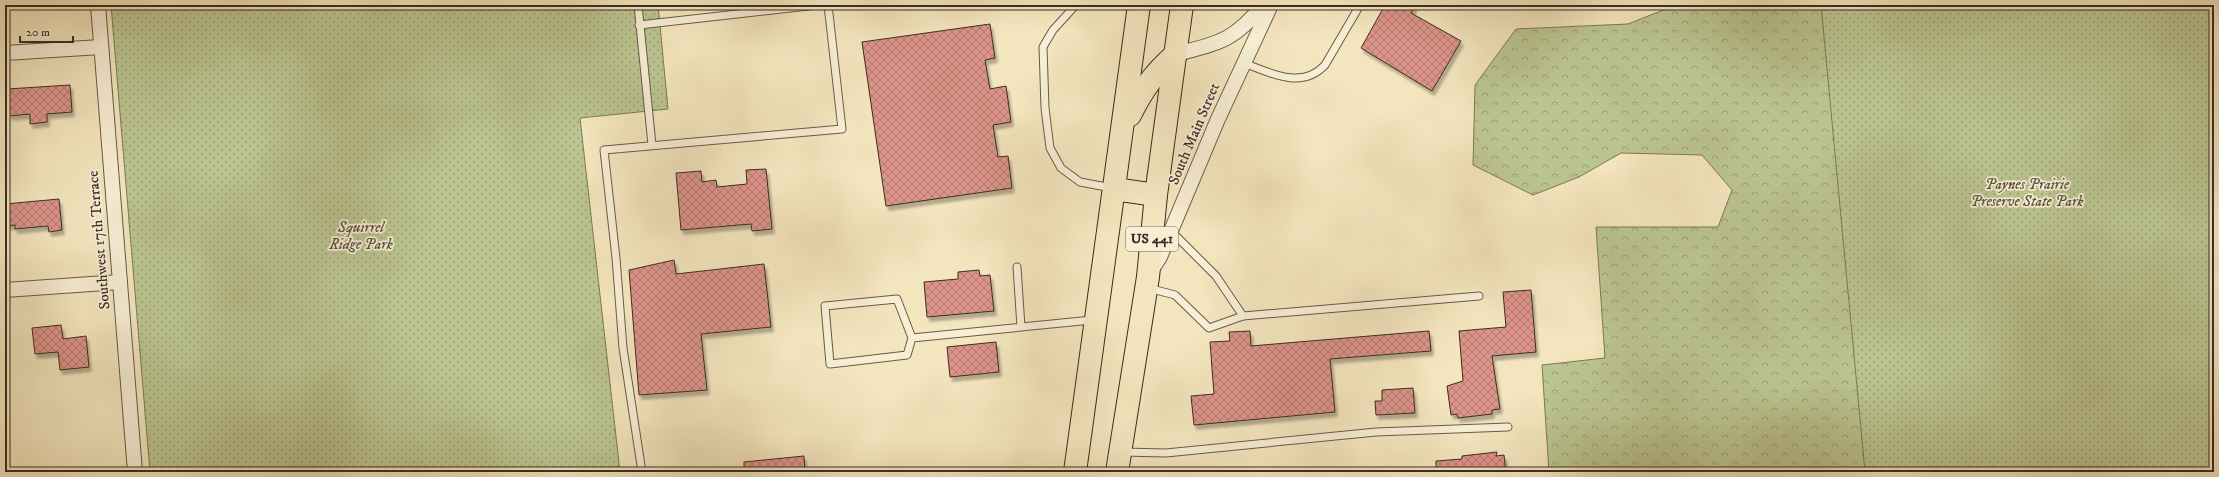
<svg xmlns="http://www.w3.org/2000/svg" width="2219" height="477" font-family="'IM FELL DW Pica',serif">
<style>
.forest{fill:url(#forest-crowns);stroke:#7a795a}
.park{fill:url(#park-dots);stroke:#7a795a}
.building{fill:url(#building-cross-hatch);stroke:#3a2d22;filter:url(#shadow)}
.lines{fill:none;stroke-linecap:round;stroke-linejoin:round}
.service-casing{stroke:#685b49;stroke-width:9}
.minor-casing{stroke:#685b49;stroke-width:16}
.primary-casing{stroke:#3a2d22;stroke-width:24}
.service{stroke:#f7eed5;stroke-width:7}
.minor{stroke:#f7eed5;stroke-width:14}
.primary{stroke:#f3e5be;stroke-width:22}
.labels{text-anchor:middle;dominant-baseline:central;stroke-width:3.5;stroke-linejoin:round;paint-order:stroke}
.shield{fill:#f7eed5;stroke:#736758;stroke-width:1}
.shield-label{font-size:14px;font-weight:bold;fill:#3a2d22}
.street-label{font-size:15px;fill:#3a2d22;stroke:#f7eed5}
.park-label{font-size:15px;font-style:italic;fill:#5a533e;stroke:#f7eed5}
</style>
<defs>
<pattern id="forest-crowns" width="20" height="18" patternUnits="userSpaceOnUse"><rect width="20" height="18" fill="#bbc591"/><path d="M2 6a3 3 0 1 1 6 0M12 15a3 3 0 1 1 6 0" fill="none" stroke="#99a076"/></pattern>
<pattern id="park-dots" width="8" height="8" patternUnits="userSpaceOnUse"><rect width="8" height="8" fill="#bbc591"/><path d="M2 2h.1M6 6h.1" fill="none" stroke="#99a076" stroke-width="1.8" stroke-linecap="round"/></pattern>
<pattern id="building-cross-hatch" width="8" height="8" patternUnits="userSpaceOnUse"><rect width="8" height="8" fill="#dc9389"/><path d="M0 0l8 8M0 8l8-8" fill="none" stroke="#b37870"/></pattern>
<filter id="shadow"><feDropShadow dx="2.5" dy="4.5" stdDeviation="1" flood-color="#0004"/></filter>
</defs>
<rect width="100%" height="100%" fill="#f3e5be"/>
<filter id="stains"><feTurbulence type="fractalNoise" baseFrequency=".005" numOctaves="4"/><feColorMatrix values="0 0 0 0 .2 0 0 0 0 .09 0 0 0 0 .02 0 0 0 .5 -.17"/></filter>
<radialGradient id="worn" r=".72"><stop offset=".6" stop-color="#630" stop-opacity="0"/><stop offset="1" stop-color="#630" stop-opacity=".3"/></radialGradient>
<path class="forest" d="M1676 5H1877L1912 472H1549L1542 365 1605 358 1596 227H1718L1732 190 1702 155 1621 153 1579 177 1533 195 1473 165 1475 85 1516 29 1628 24Z"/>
<g class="park">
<path d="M111 5H658L668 109 580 118 620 472H150Z"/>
<path d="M1821 5H2214V472H1865Z"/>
</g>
<g class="building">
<path d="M1385 5H1415L1411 13 1461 41 1432 91 1361 48Z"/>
<path d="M990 24 995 58 985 60 990 89 1006 86 1011 122 993 125 998 157 1008 156 1012 188 886 206 862 42Z"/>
<path d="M70 85 72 112 47 114V122L30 124V114L9 116 7 89Z"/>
<path d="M766 169 772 229 752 231 751 224 681 230 676 173 701 171 702 182 716 180 717 187 747 184 746 170Z"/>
<path d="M59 199 62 230 49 232 48 226 15 229V225L5 226V204Z"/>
<path d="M674 260 676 274 764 264 771 327 701 334 707 390 639 395 629 270Z"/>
<path d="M979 270 980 276 990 275 994 311 927 317 924 282 958 279V272Z"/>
<path d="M1531 290 1536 352 1492 356 1500 409 1492 410V414L1458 418 1457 414 1451 415 1447 386 1463 381 1459 331 1506 327 1503 292Z"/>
<path d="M61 325 63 339 86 336 89 367 60 370 58 352 35 354 32 328Z"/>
<path d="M1250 331 1251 346 1429 331 1431 351 1330 359 1335 412 1194 425 1191 396 1214 394 1210 342 1230 341 1229 332Z"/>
<path d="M996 342 999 372 950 377 947 347Z"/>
<path d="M1413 388 1415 413 1376 415 1375 401H1382V390Z"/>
<path d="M1497 452 1496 456 1504 455 1506 472H1436V461L1462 459V456Z"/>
<path d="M804 456 805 472H744V462Z"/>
</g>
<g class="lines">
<defs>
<g id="service">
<path d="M638 5 652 145"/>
<path d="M1074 7 1053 30 1043 47 1045 108 1050 148 1061 168 1080 182 1112 188"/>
<path d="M639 25 817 5"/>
<path d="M1244 63C1270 73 1302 90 1325 65L1360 5"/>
<path d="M1171 231 1216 276 1243 316"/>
<path d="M1017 267 1021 327"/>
<path d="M1148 288 1175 295 1209 328 1243 316 1479 296"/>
<path d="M912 338 897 299 825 306 830 364 907 355 912 338 1092 320"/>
<path d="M1122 452 1166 453 1376 432 1508 427"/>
<path d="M642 472 623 348 616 258 604 150 842 129 828 5"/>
</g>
<g id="minor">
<path d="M98 5 135 472"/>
<path d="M5 53 101 47"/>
<path d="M1176 54C1219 43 1234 41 1263 5"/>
<path d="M1151 271 1160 257 1218 119 1271 5"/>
<path d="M5 290 120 282"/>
</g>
<g id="primary">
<path d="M1130 115C1143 89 1154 73 1176 54"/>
<path d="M1114 189 1156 195"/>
<path d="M1075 472 1139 5"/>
<path d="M1117 472 1148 277 1156 195 1182 5"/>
</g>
</defs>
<use href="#service" class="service-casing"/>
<use href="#minor" class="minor-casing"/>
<use href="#primary" class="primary-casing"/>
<use href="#service" class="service"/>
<use href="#minor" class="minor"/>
<use href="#primary" class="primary"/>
</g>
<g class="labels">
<rect class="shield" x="1126" y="227" width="52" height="24" rx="3"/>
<g class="shield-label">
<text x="1152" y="239">US 441</text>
</g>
<g class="street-label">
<text transform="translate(1194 134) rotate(-67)">South Main Street</text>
<text transform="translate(99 240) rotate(-95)">Southwest 17th Terrace</text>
</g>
<g class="park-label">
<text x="2027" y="184">Paynes Prairie<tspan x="2027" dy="17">Preserve State Park</tspan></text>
<text x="361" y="227">Squirrel<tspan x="361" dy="17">Ridge Park</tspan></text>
</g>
</g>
<rect width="2219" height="477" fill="none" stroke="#f3e5be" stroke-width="20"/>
<rect x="6" y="6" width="2207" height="465" fill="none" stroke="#3a2d22" stroke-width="2"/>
<rect x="10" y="10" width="2199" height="457" fill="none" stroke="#3a2d22"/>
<path d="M20 36v6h53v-6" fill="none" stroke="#3a2d22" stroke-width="2"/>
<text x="26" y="36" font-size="12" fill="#3a2d22" stroke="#f7eed5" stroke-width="3" paint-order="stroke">20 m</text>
<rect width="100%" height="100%" filter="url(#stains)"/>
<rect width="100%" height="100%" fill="url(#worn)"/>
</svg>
